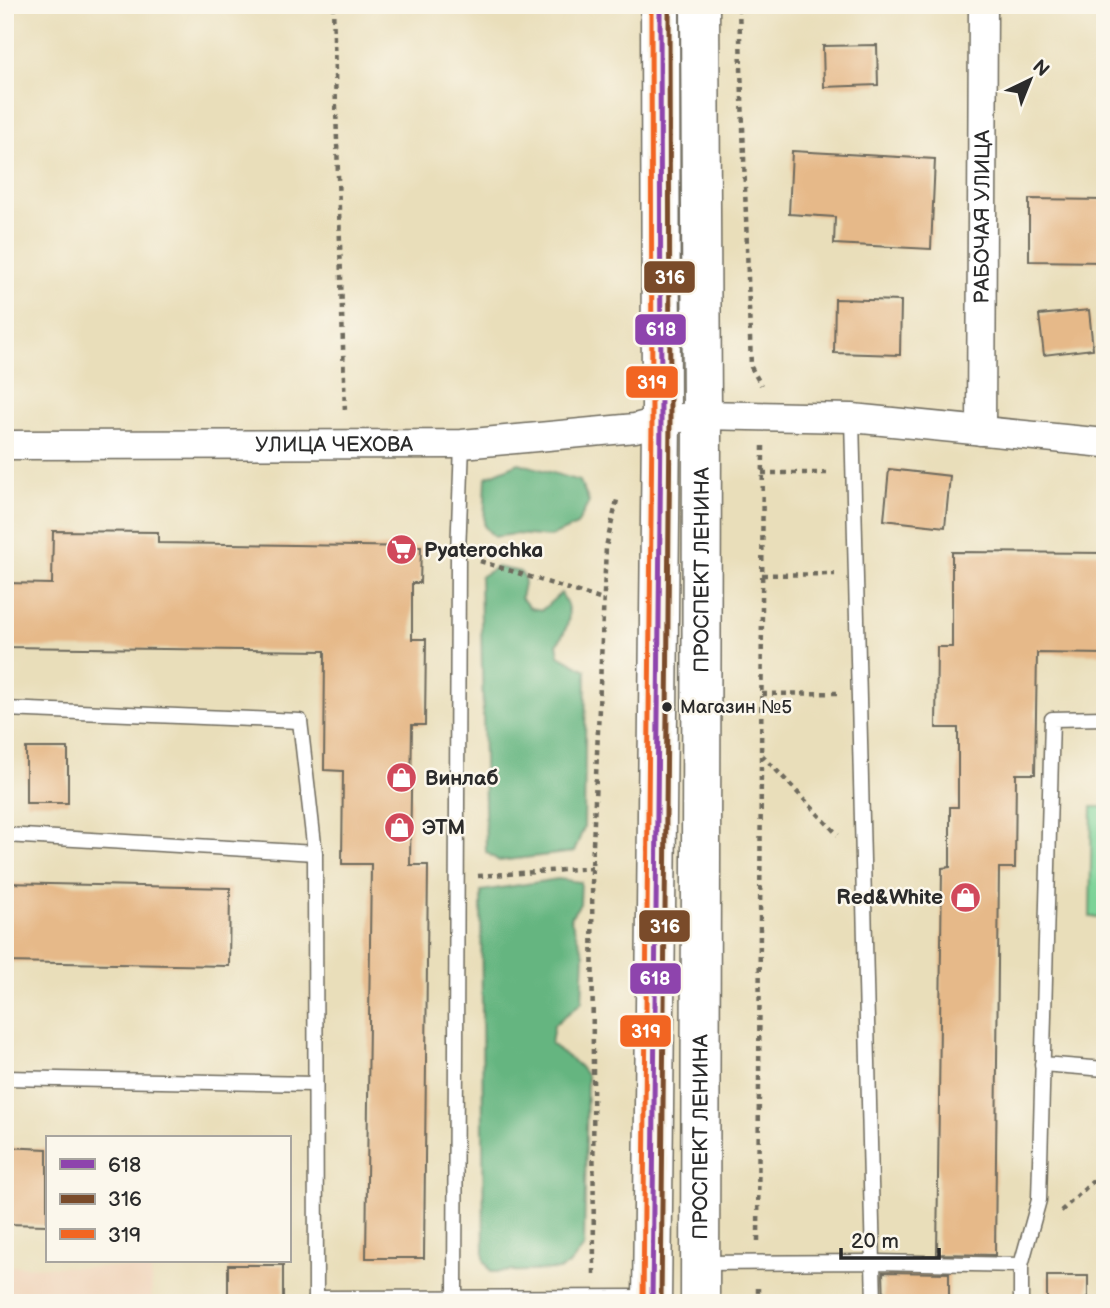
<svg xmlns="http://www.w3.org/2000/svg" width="1110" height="1308" font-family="'Balsamiq Sans',sans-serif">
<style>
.built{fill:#f0d5bc}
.green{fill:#7cd397;stroke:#547f61;stroke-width:2}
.forest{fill:#65b580;stroke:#487056;stroke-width:2}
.building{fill:#e6b989}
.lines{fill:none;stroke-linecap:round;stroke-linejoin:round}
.service-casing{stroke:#6e6a5d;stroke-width:17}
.minor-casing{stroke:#6e6a5d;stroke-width:31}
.secondary-casing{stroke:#6e6a5d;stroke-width:41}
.path{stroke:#6e6a5d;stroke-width:4.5;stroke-dasharray:5 5;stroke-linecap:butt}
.service{stroke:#fff;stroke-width:14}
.minor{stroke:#fff;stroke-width:28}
.secondary{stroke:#fff;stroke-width:38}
.bus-1-casing{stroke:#fbf7ec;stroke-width:10}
.bus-2-casing{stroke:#fbf7ec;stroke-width:10}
.bus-3-casing{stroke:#fbf7ec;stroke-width:10}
.bus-1{stroke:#8e44ad;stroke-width:5}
.bus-2{stroke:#7a4b2a;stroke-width:5}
.bus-3{stroke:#f26522;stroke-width:5}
.bus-dot{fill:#2b2b2b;stroke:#fbf7ec;stroke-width:2.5}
.labels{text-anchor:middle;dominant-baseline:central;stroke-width:5;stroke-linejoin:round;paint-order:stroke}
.bus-label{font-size:19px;fill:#2b2b2b;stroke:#fbf7ec;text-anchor:start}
.street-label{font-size:21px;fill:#2b2b2b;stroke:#fbf7ec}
.poi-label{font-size:21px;font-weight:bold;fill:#2b2b2b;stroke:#fbf7ec;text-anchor:start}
.line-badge{stroke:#fbf7ec;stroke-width:2.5}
.badge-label{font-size:19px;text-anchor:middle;font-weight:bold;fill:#fff}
</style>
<rect width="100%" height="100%" fill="#fbf7ec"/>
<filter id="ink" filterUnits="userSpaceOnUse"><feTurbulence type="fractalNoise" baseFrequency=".0143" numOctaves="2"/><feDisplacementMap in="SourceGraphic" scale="14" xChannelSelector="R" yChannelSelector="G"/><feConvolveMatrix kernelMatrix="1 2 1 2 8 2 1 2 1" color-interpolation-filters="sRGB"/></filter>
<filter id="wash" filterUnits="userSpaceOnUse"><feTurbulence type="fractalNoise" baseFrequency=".00686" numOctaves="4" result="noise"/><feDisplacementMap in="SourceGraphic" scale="28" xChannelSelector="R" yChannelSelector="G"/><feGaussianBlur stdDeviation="1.57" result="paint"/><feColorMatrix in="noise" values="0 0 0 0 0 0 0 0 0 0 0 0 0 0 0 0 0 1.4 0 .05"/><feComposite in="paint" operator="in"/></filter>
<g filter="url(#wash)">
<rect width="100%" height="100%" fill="#e9deba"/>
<path class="built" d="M5 1266 151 1268 152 1303H5Z"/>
<path class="green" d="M1092 807H1105V917H1090Z"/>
<g class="forest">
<path d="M519 463 580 481 589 502 577 525 550 537 515 534 494 537 484 526 486 477Z"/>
<path d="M497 567 520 572 525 578 521 598 530 608 542 610 561 593C574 612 569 627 557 644L559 655 586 670 584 827 574 852 499 861 486 852 480 577Z"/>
<path d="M558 879 581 882 580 904 570 918 584 954 582 1002 554 1025 551 1044 579 1066 587 1076 584 1247 570 1264 559 1270 491 1272 484 1260 481 891Z"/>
</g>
<g id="blocks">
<g class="building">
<path d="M877 45 878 85 824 87 823 46Z"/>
<path d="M792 151 935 159 931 249 834 244 835 217 789 214Z"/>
<path d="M1029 199 1105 200V262L1029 261Z"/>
<path d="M835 299 901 301 900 355 834 353Z"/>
<path d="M1089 310 1093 349 1044 355 1039 315Z"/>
<path d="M889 469 950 476 945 527 884 520Z"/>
<path d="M53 531 158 532V543L421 547 420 583H412V639H426L425 725H412L410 865H428L424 1258H366L371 864H342L343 771 324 770 325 651 5 647V583L52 584Z"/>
<path d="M952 552 1105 553V654L1037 653 1035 774H1016L1015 868H999L995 1255 937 1254 942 868 950 867V807H958V728H936L937 647H952Z"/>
<rect x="26" y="748" width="42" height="55"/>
<path d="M5 883 230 888 229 966 5 962Z"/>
<path d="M5 1147 47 1149V1225L5 1224Z"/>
<rect x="228" y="1265" width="55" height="38"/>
<path d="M883 1272 949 1273V1303H884Z"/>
<rect x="1047" y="1276" width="41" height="27"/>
</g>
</g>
</g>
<g filter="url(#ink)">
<use href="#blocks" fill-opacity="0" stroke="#6e6a5d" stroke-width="2"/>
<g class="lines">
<defs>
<g id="service">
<path d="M852 418 874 1303"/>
<path d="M5 709 300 721 315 853 316 1303"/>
<path d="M5 835 315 853"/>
<path d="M1042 1064 1105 1069"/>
<path d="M5 1078 314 1084"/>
<path d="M701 1263 874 1262 1021 1265V1303"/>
<path d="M1021 1265 1039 1200 1052 719 1105 718"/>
<path d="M455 1297 458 554 462 444"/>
<path d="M316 1298 651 1297"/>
</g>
<g id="minor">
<path id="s1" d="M981 431 983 5"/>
<path id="s2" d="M5 445 462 444 635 428 661 421 702 415 852 418 1105 443"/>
</g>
<g id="secondary">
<path d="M652 1303 661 421 660 5"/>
<path id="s3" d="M700 1303 702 415 700 5"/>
</g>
</defs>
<use href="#service" class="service-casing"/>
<use href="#minor" class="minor-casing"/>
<use href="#secondary" class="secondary-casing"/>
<g class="path">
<path d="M333 5 345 414"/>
<path d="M739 7 751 367 761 385"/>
<path d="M762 473H831"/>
<path d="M480 561 603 600"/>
<path d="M762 575 835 574"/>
<path d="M762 694 838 693"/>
<path d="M762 755 838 835"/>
<path d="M478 876 592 868"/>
<path d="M1061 1211 1105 1170"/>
<path d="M758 1241 763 445"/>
<path d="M594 1274 592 868 606 547 617 500"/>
<path d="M758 1303V1284"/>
</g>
<use href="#service" class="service"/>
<use href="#minor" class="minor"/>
<use href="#secondary" class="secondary"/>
<defs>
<path id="bus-1" d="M652 1303 661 421 660 5"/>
<path id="bus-2" d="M661 1303 670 421 669 5"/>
<path id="bus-3" d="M643 1303 652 421 651 5"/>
</defs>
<use href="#bus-1" class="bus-1-casing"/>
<use href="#bus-2" class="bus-2-casing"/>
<use href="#bus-3" class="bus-3-casing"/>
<use href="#bus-1" class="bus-1"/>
<use href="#bus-2" class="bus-2"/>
<use href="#bus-3" class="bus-3"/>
</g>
</g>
<defs>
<symbol id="supermarket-disc" viewBox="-11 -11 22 22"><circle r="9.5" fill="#d1495b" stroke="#fbf7ec"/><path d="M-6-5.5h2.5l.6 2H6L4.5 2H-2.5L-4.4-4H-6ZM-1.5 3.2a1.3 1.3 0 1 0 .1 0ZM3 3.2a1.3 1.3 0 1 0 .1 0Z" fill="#fff"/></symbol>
<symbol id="shop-disc" viewBox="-11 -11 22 22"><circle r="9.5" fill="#d1495b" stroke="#fbf7ec"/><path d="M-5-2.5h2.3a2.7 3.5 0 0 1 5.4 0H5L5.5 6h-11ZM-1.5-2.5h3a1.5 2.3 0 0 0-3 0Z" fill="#fff"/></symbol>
</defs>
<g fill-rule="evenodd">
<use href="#supermarket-disc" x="384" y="532" width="35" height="35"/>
<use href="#shop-disc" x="384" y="760" width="35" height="35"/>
<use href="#shop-disc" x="382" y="810" width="35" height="35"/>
<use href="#shop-disc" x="948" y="880" width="35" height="35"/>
</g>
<circle class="bus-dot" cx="667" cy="707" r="6"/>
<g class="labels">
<g class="bus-label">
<text x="680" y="707">Магазин №5</text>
</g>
<g class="street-label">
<text stroke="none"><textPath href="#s1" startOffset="214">РАБОЧАЯ УЛИЦА</textPath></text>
<text stroke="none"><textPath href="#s2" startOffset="329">УЛИЦА ЧЕХОВА</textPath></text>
<text stroke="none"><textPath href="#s3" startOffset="733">ПРОСПЕКТ ЛЕНИНА</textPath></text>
<text stroke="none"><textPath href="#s3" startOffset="166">ПРОСПЕКТ ЛЕНИНА</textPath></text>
</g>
<g class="poi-label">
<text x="424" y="550">Pyaterochka</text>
<text x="425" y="778">Винлаб</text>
<text x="422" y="827">ЭТМ</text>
<text x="943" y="897" text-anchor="end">Red&amp;White</text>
</g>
</g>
<g class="line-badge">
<rect x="643" y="260" width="53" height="34" rx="7" fill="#7a4b2a"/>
<rect x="634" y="313" width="53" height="33" rx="7" fill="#8e44ad"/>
<rect x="625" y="365" width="54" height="34" rx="7" fill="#f26522"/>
<rect x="638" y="909" width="53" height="34" rx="7" fill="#7a4b2a"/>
<rect x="629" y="962" width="53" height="33" rx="7" fill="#8e44ad"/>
<rect x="619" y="1014" width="53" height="34" rx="7" fill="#f26522"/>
</g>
<g class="badge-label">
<text x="670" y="284">316</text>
<text x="661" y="336">618</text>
<text x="652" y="389">319</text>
<text x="665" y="933">316</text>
<text x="655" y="985">618</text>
<text x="646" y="1038">319</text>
</g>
<rect width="1110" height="1308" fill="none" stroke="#fbf7ec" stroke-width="28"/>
<rect x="46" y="1136" width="245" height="126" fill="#fbf7ec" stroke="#a8a59f" stroke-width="2"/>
<rect x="60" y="1159" width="35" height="10" fill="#8e44ad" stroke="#a8a59f" stroke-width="2"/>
<text x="108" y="1172" font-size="21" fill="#2b2b2b">618</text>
<rect x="60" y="1194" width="35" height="10" fill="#7a4b2a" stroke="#a8a59f" stroke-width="2"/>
<text x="108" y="1206" font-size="21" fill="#2b2b2b">316</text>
<rect x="60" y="1229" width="35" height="10" fill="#f26522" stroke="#a8a59f" stroke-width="2"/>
<text x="108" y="1242" font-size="21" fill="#2b2b2b">319</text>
<g transform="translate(1030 80) rotate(43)" stroke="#fbf7ec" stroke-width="5" paint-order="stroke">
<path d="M0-5L12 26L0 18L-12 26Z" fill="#2b2b2b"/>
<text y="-10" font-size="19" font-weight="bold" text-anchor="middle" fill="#2b2b2b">N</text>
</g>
<path d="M841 1248v10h98v-10" fill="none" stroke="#2b2b2b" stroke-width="3.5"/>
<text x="851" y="1248" font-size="21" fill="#2b2b2b" stroke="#fbf7ec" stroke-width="5" paint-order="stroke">20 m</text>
</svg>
